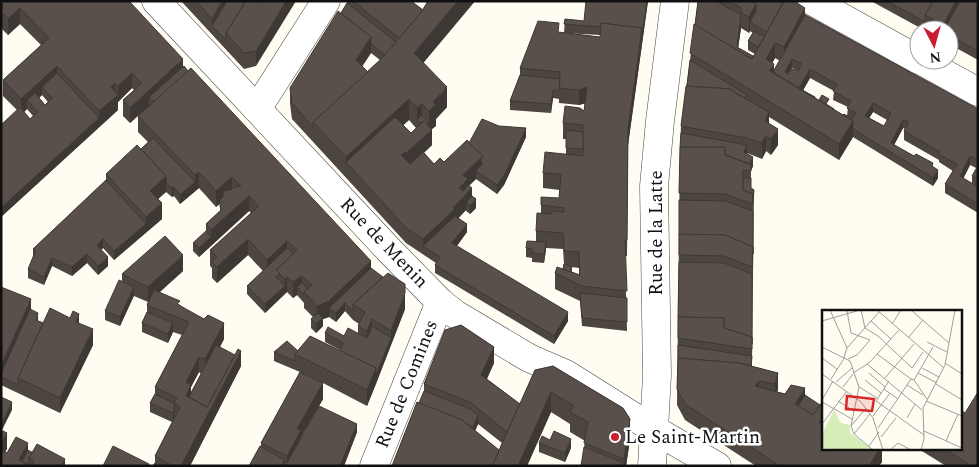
<svg xmlns="http://www.w3.org/2000/svg" width="979" height="467" font-family="Spectral,serif">
<style>
.lines{fill:none;stroke-linecap:round;stroke-linejoin:round}
.minor-casing{stroke:#434343;stroke-width:29}
.tertiary-casing{stroke:#434343;stroke-width:29}
.minor{stroke:#fff;stroke-width:28}
.tertiary{stroke:#fff;stroke-width:28}
.wall{fill:#4d4540;fill-rule:evenodd}
.shaded-wall{fill:#3e3834}
.building{fill:#59504b;stroke:#3e3834;fill-rule:evenodd}
.poi-dot{fill:#ca1d30;stroke:#fff;stroke-width:2}
.labels{text-anchor:middle;dominant-baseline:central;stroke-width:5;stroke-linejoin:round;paint-order:stroke}
.street-label{font-size:19px;fill:#101010;stroke:#fff}
.poi-label{font-size:19px;fill:#101010;stroke:#fff;text-anchor:start}
.inset-road{fill:none;stroke:#9f9e98;stroke-width:1}
.view{fill:#d62828;fill-opacity:0.15;stroke:#d62828;stroke-width:2.5}
.inset-edge{fill:none;stroke:#101010;stroke-width:2.5}
</style>
<rect width="100%" height="100%" fill="#fffcf2"/>
<g class="lines">
<defs>
<g id="minor">
<path d="M812 1 919 60"/>
<path d="M920 60 978 92"/>
<path d="M257 109 326 1"/>
<path d="M374 466 440 302"/>
</g>
<g id="tertiary">
<path d="M156 1 389 250 440 302 455 314 529 358 566 374 655 430 717 466"/>
<path d="M652 466 657 375 654 186 660 121 675 1"/>
</g>
</defs>
<use href="#minor" class="minor-casing"/>
<use href="#tertiary" class="tertiary-casing"/>
<use href="#minor" class="minor"/>
<use href="#tertiary" class="tertiary"/>
</g>
<g class="wall">
<path d="M1 1 183 66 371 268 405 309 367 406 323 383V399L301 437V438L357 432 344 466H249L261 447V443L300 372 274 361V352L298 351H340V350L325 342V333L344 336 358 334V326L359 324 353 320 345 311 336 322 329 317 323 319V326L316 333 311 328V319L313 317 304 308V303L297 295 293 298 287 292 265 313 247 294V286L263 271 248 255 217 283 212 278V268L210 266V250L251 213 249 211 199 257 193 251V243L206 231V224L220 211V203L216 207 199 188 180 204 174 196 172 197 166 192 158 199 162 219 114 260 103 248 101 250 108 266 98 275 87 263 72 276 52 266 44 285 28 278V269L33 258V249L106 180V174L141 149 148 142 138 132V116L149 106 130 123 123 116V100L134 90 132 88 118 102V110L1 217 17 110 3 96V80L41 45 20 24 8 35 1 28ZM42 95 48 102 45 105 39 98ZM27 109 33 116 30 119 24 112Z"/>
<path d="M181 1H256L257 4 256 66 244 69Z"/>
<path d="M347 1H411L423 10 427 3 425 1H475L423 63 447 107 436 119V126L432 129V145L424 153 434 164 444 162 469 143 526 137 504 185 497 194 476 179 469 186 476 208 470 214 466 211V210L458 218 467 232 457 246 568 321 554 344 435 273V265L436 263 406 243 292 119 290 104V88L341 13 347 3ZM371 53 380 60 368 72 362 66ZM409 120 416 128 411 133 403 125Z"/>
<path d="M648 1 628 145 627 256H625L627 331 582 326 580 301 555 289V273L563 269 564 264 563 249 546 248 544 263 532 262V258L526 257V248L536 241V231L541 213V205L559 198 560 190 543 188V173L566 154V139H563V123L584 111 585 103 579 105 559 103V99L553 98 551 113 510 110V101L520 75V68L559 32 600 37V35L564 33 565 19 584 21ZM572 267 579 268V275L572 272Z"/>
<path d="M698 1H781L978 109V213L945 193V184L953 171 939 162V160L904 140V131L905 129 903 128 894 145 933 167 938 178 933 186 853 137 839 160 769 117V124L778 145 771 155 766 151 762 159 747 153V154L753 166 751 170V188L754 190 752 366 778 373V389L777 392 785 394 805 395 823 448H882V462L879 466H756L685 420 677 405 680 147 681 126ZM741 28 749 33 750 31 753 33 748 41V50L755 54 753 56 738 48ZM775 58 780 61 774 71 772 63ZM792 68 798 71 789 74H788ZM810 78 834 91 833 100 848 107 847 116 843 115 803 90ZM873 112 887 120 884 126 869 118ZM970 165 976 168 972 176V184L963 179Z"/>
<path d="M871 1H978V60L949 44V30H924Z"/>
<path d="M183 271 160 292 180 305 224 339 220 347 241 366 190 466H153L155 463V456L172 422 150 412V403L155 394V387L182 335 173 332 168 343 142 332V323L147 312V305L148 302 134 296 120 326 105 320V311L122 281V274ZM199 372 201 374 191 392V387Z"/>
<path d="M1 287 31 309 38 321 43 323H79L93 345 60 413 1 385Z"/>
<path d="M461 325 494 347V363L487 379 520 404 535 370 553 366 623 408 630 419V440L626 466H581L585 441 570 432V424L551 412 527 466H392L417 402 419 403 424 391V384L445 330ZM478 424 502 443 499 450 475 431Z"/>
<path d="M1 430 7 449 5 452 7 453 28 450 65 466H1Z"/>
<path d="M539 443 571 448 565 462 539 452Z"/>
<path d="M917 448H960L978 466H946Z"/>
</g>
<g class="shaded-wall">
<path d="M222 1H232L212 26V19Z"/>
<path d="M286 1H296L256 66V51Z"/>
<path d="M458 1H475L414 74V53Z"/>
<path d="M647 1H648L642 44 628 145 627 256 628 129Z"/>
<path d="M956 1H965L949 30H943V25Z"/>
<path d="M756 4V20L750 22V31L749 33V17Z"/>
<path d="M20 8V24L8 35V19Z"/>
<path d="M805 8V23L784 63V47Z"/>
<path d="M741 20V28L737 56V47Z"/>
<path d="M371 37V53L356 76V60Z"/>
<path d="M775 43V58L766 75V59Z"/>
<path d="M183 59V75L149 97V106L130 123V108Z"/>
<path d="M792 59V68L785 80V72Z"/>
<path d="M774 64V80L770 71Z"/>
<path d="M57 66V81L42 87V95L31 105 27 100V109L21 115V99Z"/>
<path d="M810 69V78L800 96 796 94Z"/>
<path d="M132 73V88L118 102V86Z"/>
<path d="M115 83V97L118 95V110L1 217V208L99 118V111L111 87Z"/>
<path d="M447 87V107L436 119V126L429 131V111L433 102Z"/>
<path d="M587 87V103L579 105V90Z"/>
<path d="M553 90V98L551 113V104Z"/>
<path d="M409 99V120L354 171 346 162V157Z"/>
<path d="M873 103V112L865 125V116Z"/>
<path d="M422 104V124L417 120V108Z"/>
<path d="M769 112V128L765 121Z"/>
<path d="M903 120V128L891 151V143Z"/>
<path d="M853 121V137L839 160V144Z"/>
<path d="M526 128V137L504 185 497 194V185Z"/>
<path d="M778 129V145L771 155V139Z"/>
<path d="M432 130V145L406 169V153Z"/>
<path d="M766 136V151L762 159V143Z"/>
<path d="M747 145V153L744 161V152Z"/>
<path d="M406 152V168L401 155Z"/>
<path d="M483 156V172L476 171V179L468 186 472 188V203L476 199V208L470 214V206L466 203V210L455 222 423 246V239L453 208 463 175Z"/>
<path d="M970 156V165L960 185V176Z"/>
<path d="M753 157V166L751 171 749 166Z"/>
<path d="M938 170V178L933 186V178Z"/>
<path d="M199 172V188L180 204V195L195 182V175Z"/>
<path d="M166 176V192L150 206V191Z"/>
<path d="M232 177V193H223V201L216 207V191Z"/>
<path d="M174 187V196L172 197V188Z"/>
<path d="M249 196V211L199 257V248L211 237V230Z"/>
<path d="M162 203V219L114 260V251L146 224V217Z"/>
<path d="M467 224V232L452 252V243Z"/>
<path d="M103 239V248L97 254V245Z"/>
<path d="M248 239V255L217 283V267Z"/>
<path d="M287 241V257L267 276V260Z"/>
<path d="M546 242V250L544 263V254Z"/>
<path d="M87 254V263L72 276V267Z"/>
<path d="M183 255V271L148 302V287Z"/>
<path d="M108 257V266L98 275V266Z"/>
<path d="M52 258V266L44 285V277Z"/>
<path d="M371 261V277L329 308V317L323 319V326L316 333 317 306Z"/>
<path d="M302 276V291L297 287V295L293 298V282Z"/>
<path d="M287 277V292L265 313V304L285 286V279Z"/>
<path d="M134 287V295L120 326V317Z"/>
<path d="M405 293V309L376 384V375L391 338V331Z"/>
<path d="M31 299V315L1 377V366Z"/>
<path d="M345 303V311L336 322V313Z"/>
<path d="M568 312V321L554 344V336Z"/>
<path d="M38 313V321L36 320Z"/>
<path d="M79 314V330L76 322Z"/>
<path d="M372 319V334L367 347V331Z"/>
<path d="M173 323V332L168 343V334Z"/>
<path d="M224 323V339L205 375V359Z"/>
<path d="M93 329V345L60 413V398Z"/>
<path d="M494 347V363L481 391V375Z"/>
<path d="M241 351V366L190 466H181Z"/>
<path d="M199 357V372L191 387V401L186 403V382Z"/>
<path d="M376 368V384L367 406V390Z"/>
<path d="M778 373V389L775 400V384Z"/>
<path d="M759 381V396L755 386Z"/>
<path d="M323 383V399L301 437V446L287 466V456L297 429Z"/>
<path d="M805 388V404L799 413 795 404Z"/>
<path d="M551 392V412L527 466H518Z"/>
<path d="M12 402V410L2 430V422Z"/>
<path d="M823 408V432L819 423Z"/>
<path d="M174 410V419L173 422V413Z"/>
<path d="M478 415V424L470 442V433Z"/>
<path d="M630 419V440L626 466H623L624 459Z"/>
<path d="M357 424V432L344 466H340Z"/>
<path d="M7 433V449L1 459V443Z"/>
<path d="M571 439V448L565 462V453Z"/>
<path d="M28 443V459L24 466 19 460Z"/>
<path d="M880 448H882V462L879 466H869Z"/>
<path d="M65 459V466H61Z"/>
</g>
<g class="building">
<path d="M1 1H129L183 59 130 108 123 100 142 83 132 73 118 86 115 83 111 87 118 95 99 111 57 66 21 99 3 80 49 38 20 8 8 19 1 12V8L3 7 1 5Z"/>
<path d="M196 1H222L212 19Z"/>
<path d="M227 1H246L226 33V40L212 26Z"/>
<path d="M246 1H255L257 4 258 1H286L256 51 244 53 226 33Z"/>
<path d="M353 1H411L423 10 420 14 399 38Z"/>
<path d="M428 1H458L414 53 447 87 433 102 436 105 429 111 422 104 417 108 409 99 346 157 313 122 381 59 420 14Z"/>
<path d="M586 1H647L642 35V28L601 23V27L564 24 565 19 584 21Z"/>
<path d="M698 1H716L741 15 737 47 753 56 752 59 695 25Z"/>
<path d="M729 1H751L756 4 749 17 741 13V8Z"/>
<path d="M751 1H781L783 2 767 32 750 22 756 11V4Z"/>
<path d="M784 1H794L805 8 784 47 775 43 766 59 774 64 770 71 853 121 839 144 690 53 694 24 752 59Z"/>
<path d="M890 1H933L925 15V22L889 2Z"/>
<path d="M933 1H956L943 25 925 15Z"/>
<path d="M960 1H978V51L949 35V30H944Z"/>
<path d="M347 3 396 42 385 55 371 44V37L341 13Z"/>
<path d="M338 11 371 37 356 60 368 72 313 122V127L292 103 290 88Z"/>
<path d="M805 15 978 109V160L970 156 960 176 978 187V204L945 184 957 164 939 154 940 152 904 131 909 122 903 120 891 143 914 156 916 154 933 163 932 166 938 170 933 178 853 129V121L843 115 844 114 852 119 856 113 847 108 851 101 833 91 837 84 810 69 799 88 773 72ZM792 59 802 64 798 71 792 69 789 74 785 72ZM873 103 891 113 884 126 865 116Z"/>
<path d="M538 21 559 23 558 32 600 37 601 23 642 28 628 129 627 240H625L627 291 582 286 555 273 557 267 580 275 579 252 564 251 563 233 536 231 537 213 552 214V211L564 212V208L541 205V197L559 198 561 174 543 173 545 152 583 156V125L563 123 565 106 580 108 584 111 587 87 579 90 559 88 560 72 520 68Z"/>
<path d="M754 31 760 35 761 34 765 36 758 47 748 41Z"/>
<path d="M690 60 747 95 745 98 732 91 731 89 687 86Z"/>
<path d="M184 66 188 71 154 102 149 97Z"/>
<path d="M191 68 371 261 329 301 317 306 304 292 312 285 302 276 293 282 287 277 285 279 276 270 297 250 287 241 267 260 248 239 217 267 212 262 217 257 210 250 259 206 249 196 211 230 206 224 222 209 220 207V200L223 197V193L226 190H231L234 187 241 186 232 177 216 191 199 172 195 175 138 116Z"/>
<path d="M57 73 99 118 1 208V125L20 107 30 119 38 112 27 100 35 93 45 105 52 98 42 87Z"/>
<path d="M520 75 560 79 559 91 553 90 551 104 510 101Z"/>
<path d="M686 86 731 89 732 91 769 112 765 121 778 129 771 139 766 136 762 143 747 138 681 126Z"/>
<path d="M802 90 815 97V98Z"/>
<path d="M822 95 829 99 826 104 834 109H833L819 100Z"/>
<path d="M422 115 429 123 427 124 424 121 421 123 417 120Z"/>
<path d="M395 117 411 133 424 121 432 130 406 153V152L401 155 410 164 423 152 434 164 440 158 444 162 467 140 483 156 463 175 468 179 459 188 463 191 468 185 472 188 453 208 455 209 423 239 406 228 346 162Z"/>
<path d="M482 119 499 126 526 128 504 176 497 185 476 171 483 163 480 160 483 156 469 143Z"/>
<path d="M566 130 583 132V149L566 148Z"/>
<path d="M681 133 747 145 744 152 753 157 750 164 725 155V147H680Z"/>
<path d="M153 138 195 182 180 195 174 187 172 188 166 183V176L141 149Z"/>
<path d="M137 145 166 176 150 191 162 203 146 217 106 174Z"/>
<path d="M680 147H725V155L751 165V171L743 170V190L753 194V204L725 194 679 193Z"/>
<path d="M978 166V179L972 176Z"/>
<path d="M743 178H751V188L754 190 753 201V194L743 190Z"/>
<path d="M106 180 146 224 114 251 103 239 97 245 108 257 98 266 87 254 72 267 52 258 44 277 28 269 36 250 33 249Z"/>
<path d="M472 196 476 199 470 206 466 203Z"/>
<path d="M679 200 725 201 753 211V254V247L725 235H679Z"/>
<path d="M455 216 467 224 452 243 568 312 554 336 435 265 440 257 423 246Z"/>
<path d="M206 231 211 237 199 248 193 243Z"/>
<path d="M679 234 725 235 753 247 752 267 724 256 679 255Z"/>
<path d="M165 236 183 255 148 287 122 274Z"/>
<path d="M527 241 546 242 544 254 532 253V249L526 248Z"/>
<path d="M287 248 293 254 276 270 280 274 276 277 285 286 265 304 247 286Z"/>
<path d="M679 262 724 263 752 274V344V337L724 328V318L678 317Z"/>
<path d="M564 264 572 267 570 272 563 269Z"/>
<path d="M371 268 383 277 353 304V311L345 303 336 313 329 308Z"/>
<path d="M388 273 405 284V293L391 331 372 319 367 331 358 326 365 312 353 304Z"/>
<path d="M119 280 134 287 120 317 105 311Z"/>
<path d="M302 283 308 288 304 292V295L297 287Z"/>
<path d="M1 287 31 299 1 366Z"/>
<path d="M154 290 180 301 177 304 204 319 208 315 224 323 205 359 199 357 186 382 191 385 186 396 207 407 238 349 241 351 181 466H173L155 456 180 407 174 403 177 398 155 387 189 322 147 305Z"/>
<path d="M580 293 627 298V322L582 318Z"/>
<path d="M50 308 70 318 73 311 79 314 76 322 93 329 60 398 18 378Z"/>
<path d="M30 309 38 313 36 320 43 323 18 378V385L1 377V374Z"/>
<path d="M147 312 173 323 168 334 142 323Z"/>
<path d="M318 313 323 318 316 324 311 319Z"/>
<path d="M678 317 724 318V328L752 337V349L678 338Z"/>
<path d="M461 325 494 347 481 375 520 404 507 432 470 402 424 384 445 330Z"/>
<path d="M372 326 391 338 376 375V368L340 351 343 343 325 333 328 327 344 336 348 328 367 338Z"/>
<path d="M310 336 376 368 367 390 295 354Z"/>
<path d="M287 341 298 351 295 354V361L274 352Z"/>
<path d="M216 345 235 355 207 407 189 397Z"/>
<path d="M678 345 752 356 751 366 739 363 678 358Z"/>
<path d="M678 358 739 363 778 373 775 384 759 381 755 386 785 394 791 385 805 388 795 404 813 415 823 401V417L819 423 823 425V448H880L869 466H780L685 404 677 389Z"/>
<path d="M553 366 623 408 630 419 624 459 584 443 588 422 570 412 574 406 551 392 518 466H492L535 370Z"/>
<path d="M300 372 323 383 297 429 301 430 287 456 261 443Z"/>
<path d="M424 391 470 409 478 415 473 428 462 420 419 403Z"/>
<path d="M978 392V466H972L943 448H960V410L965 413Z"/>
<path d="M155 394 174 403V410L173 413 150 403Z"/>
<path d="M805 395 820 405 813 415 798 406Z"/>
<path d="M1 397 12 402 2 422 1 421Z"/>
<path d="M417 402 462 420 499 450 492 466H392Z"/>
<path d="M319 406 357 424 340 466H285V462L287 463Z"/>
<path d="M1 430 7 433 1 443Z"/>
<path d="M554 431 571 439 565 453 539 443 542 436 550 440Z"/>
<path d="M16 437 28 443 19 460 31 466H1V451L7 453Z"/>
<path d="M37 444 65 459 61 466H32L34 461 29 458Z"/>
<path d="M113 446 149 464 148 466H103Z"/>
<path d="M260 446 285 460 281 466H249Z"/>
<path d="M584 447 624 463 623 466H581Z"/>
<path d="M28 450 32 453 29 458V465L22 461Z"/>
<path d="M155 463 160 466H153Z"/>
</g>
<circle class="poi-dot" cx="615" cy="437" r="5"/>
<g class="labels">
<g class="street-label">
<text transform="translate(656 233) rotate(-90)">Rue de la Latte</text>
<text transform="translate(384 243) rotate(46)">Rue de Menin</text>
<text transform="translate(407 384) rotate(-68)">Rue de Comines</text>
</g>
<g class="poi-label">
<text x="625" y="437">Le Saint-Martin</text>
</g>
</g>
<g transform="translate(822 310)">
<rect width="140" height="140" fill="#fffcf2"/>
<path d="M12 100 19 113 28 115V123L51 140H5L0 136V124Z" fill="#d7edb8"/>
<path class="inset-road" d="M8 0 25 38M39 0 43 18M55 0 122 58M89 0 127 33M25 1 29 23 48 30 35 45 26 49M0 11 38 0M49 11 69 29M70 14 79 0M43 18 56 26 90 58 101 42M86 28 101 10M105 32 125 42M0 37 28 51 37 77 29 116 32 124 51 140M55 44 89 69M22 47 25 38 57 2M0 48 15 59M123 53 140 64M45 54 100 100M100 58 117 67M31 63 47 53 77 20M47 63 63 77M96 63 115 73M0 64 39 92 51 108 61 140M63 68 92 34M9 69 23 47M89 69 92 70 111 37M43 70 59 83M92 70 105 89M67 71 54 91 102 125M14 72 30 58M114 74 140 90M85 75 101 85M21 77 31 64M37 77 55 88M62 79 76 89M0 90 11 71M16 91 32 101M104 91 140 106M0 92 30 109M51 106 68 83M85 108 93 94M0 114 25 81M29 116 44 98M56 118 89 69M102 121 140 138M32 124 48 104M59 127 74 108M124 131 136 104M47 136 57 122M68 140 76 133 89 140M99 140 102 129 101 98 123 55 133 0"/>
<path class="view" d="M25 86 52 89 50 101 24 99Z"/>
<rect width="140" height="140" class="inset-edge"/>
</g>
<rect width="979" height="467" fill="none" stroke="#101010" stroke-width="5"/>
<g transform="translate(934 45) rotate(174)"><circle r="24" fill="#ffffff" stroke="#9f9f9f"/>
<path d="M0-4L9 19L0 12L-9 19Z" fill="#ca1d30"/>
<text y="-8" font-size="14" font-weight="bold" text-anchor="middle" fill="#101010">N</text>
</g>
</svg>
